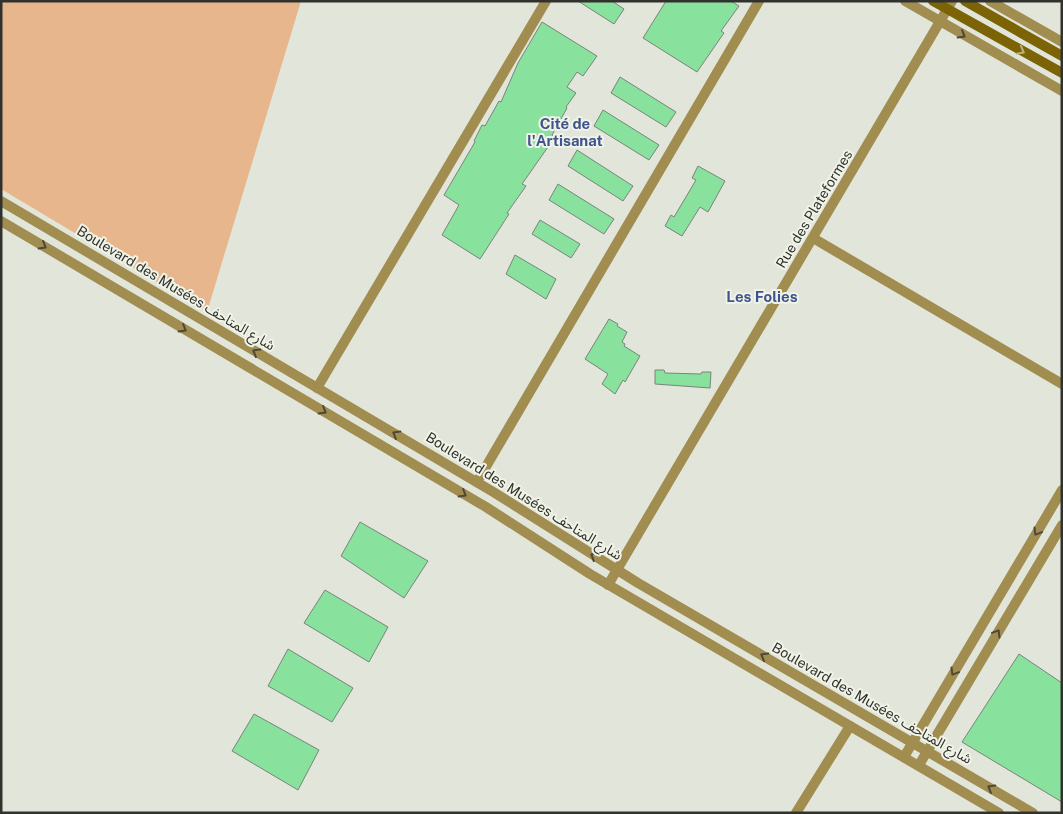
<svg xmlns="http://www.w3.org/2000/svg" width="1063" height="814" font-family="'Public Sans','Noto Sans Arabic',sans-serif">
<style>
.grass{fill:#e8b68c}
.building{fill:#88e19d;stroke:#7a847c}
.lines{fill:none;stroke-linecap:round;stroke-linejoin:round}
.minor{stroke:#a28d50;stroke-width:10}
.tertiary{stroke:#a28d50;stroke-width:10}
.secondary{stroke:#7c6306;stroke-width:10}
.oneway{stroke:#4d4936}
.oneway2{stroke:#bcb282}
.labels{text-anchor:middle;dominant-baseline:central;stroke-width:4;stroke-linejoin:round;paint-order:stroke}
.street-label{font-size:14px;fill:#31322d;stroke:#f0f3e7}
.neighbourhood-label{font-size:15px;font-weight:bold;fill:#40538e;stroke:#f0f3e7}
</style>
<rect width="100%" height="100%" fill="#e2e6da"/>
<path class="grass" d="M1 1H301L207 312 1 189Z"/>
<g class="building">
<path d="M578 1H612L624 9 614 24Z"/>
<path d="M666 1H731L739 6 721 31 724 33 697 72 643 38Z"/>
<path d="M542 22 597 56 583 76 577 72 567 87 576 93 566 107 567 108 552 135 555 137 522 184 526 186 507 213 509 214 480 259 442 235 459 205 444 195 475 142 474 141 482 125 485 126 499 101 501 102 518 63Z"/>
<path d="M620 77 676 112 666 127 611 93Z"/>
<path d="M603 110 659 145 649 160 594 126Z"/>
<path d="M577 150 633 186 623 201 568 166Z"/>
<path d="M698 166 725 181 708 212 700 207 682 236 665 226 671 215 674 217 696 180 692 178Z"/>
<path d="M558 184 614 219 604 234 549 200Z"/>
<path d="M540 220 580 244 571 258 532 234Z"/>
<path d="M515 255 556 279 546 299 506 274Z"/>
<path d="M609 319 618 324 617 326 627 332 622 342 625 344 624 346 640 356 625 382 623 380 615 394 602 384 608 374 585 359Z"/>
<path d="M655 370H664L665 373 701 374 702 372H711L710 388 655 384Z"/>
<path d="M360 522 428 561 404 598 341 556Z"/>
<path d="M325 590 388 627 369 662 304 623Z"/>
<path d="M288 649 353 688 332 722 268 686Z"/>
<path d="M1019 654 1062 683V802L962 742Z"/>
<path d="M254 714 319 750 298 790 232 751Z"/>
</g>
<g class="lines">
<g class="minor">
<path d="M905 1 1062 91"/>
<path d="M990 1 1062 42"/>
<path d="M813 238 1062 384"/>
<path d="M317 388 546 1"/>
<path d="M477 482 759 1"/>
<path d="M608 585 952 1"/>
<path d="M904 757 1062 490"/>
<path d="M919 765 1062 525"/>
<path d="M796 813 850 726"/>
</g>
<g class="tertiary">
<path d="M1 201 495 493 638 583 1033 813"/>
<path d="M1 221 486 507 590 574 999 813"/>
</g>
<g class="secondary">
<path d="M933 1 1062 73"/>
<path d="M965 1 1062 56"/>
</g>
</g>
<defs><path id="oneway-chevron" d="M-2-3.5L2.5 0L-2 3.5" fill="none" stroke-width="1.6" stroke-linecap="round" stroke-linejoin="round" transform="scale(1.25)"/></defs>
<g class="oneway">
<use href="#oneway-chevron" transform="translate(962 35) rotate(30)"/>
<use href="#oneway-chevron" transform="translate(43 246) rotate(31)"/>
<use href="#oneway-chevron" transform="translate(183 329) rotate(31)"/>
<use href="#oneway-chevron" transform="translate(256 352) rotate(-149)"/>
<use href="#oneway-chevron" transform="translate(323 411) rotate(31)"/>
<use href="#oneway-chevron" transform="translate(396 434) rotate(-149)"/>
<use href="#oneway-chevron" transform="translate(463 494) rotate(31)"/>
<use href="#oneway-chevron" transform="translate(1037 532) rotate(121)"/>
<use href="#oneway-chevron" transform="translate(594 556) rotate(-148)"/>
<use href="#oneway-chevron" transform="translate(997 633) rotate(-59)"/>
<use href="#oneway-chevron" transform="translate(764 656) rotate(-150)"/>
<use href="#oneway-chevron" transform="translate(954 672) rotate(121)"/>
<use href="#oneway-chevron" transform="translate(991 788) rotate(-150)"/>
</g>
<use class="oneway2" href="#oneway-chevron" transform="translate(1021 51) rotate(29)"/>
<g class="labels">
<g class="street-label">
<text transform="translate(814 209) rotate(-59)">Rue des Plateformes</text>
<text transform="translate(176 288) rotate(31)">Boulevard des Musées شارع المتاحف</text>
<text transform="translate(524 496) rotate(32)">Boulevard des Musées شارع المتاحف</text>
<text transform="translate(872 703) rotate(30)">Boulevard des Musées شارع المتاحف</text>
</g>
<g class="neighbourhood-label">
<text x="565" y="123">Cité de<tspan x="565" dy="17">l'Artisanat</tspan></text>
<text x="762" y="296">Les Folies</text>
</g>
</g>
<rect width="1063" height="814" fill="none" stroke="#31322d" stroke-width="5"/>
</svg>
